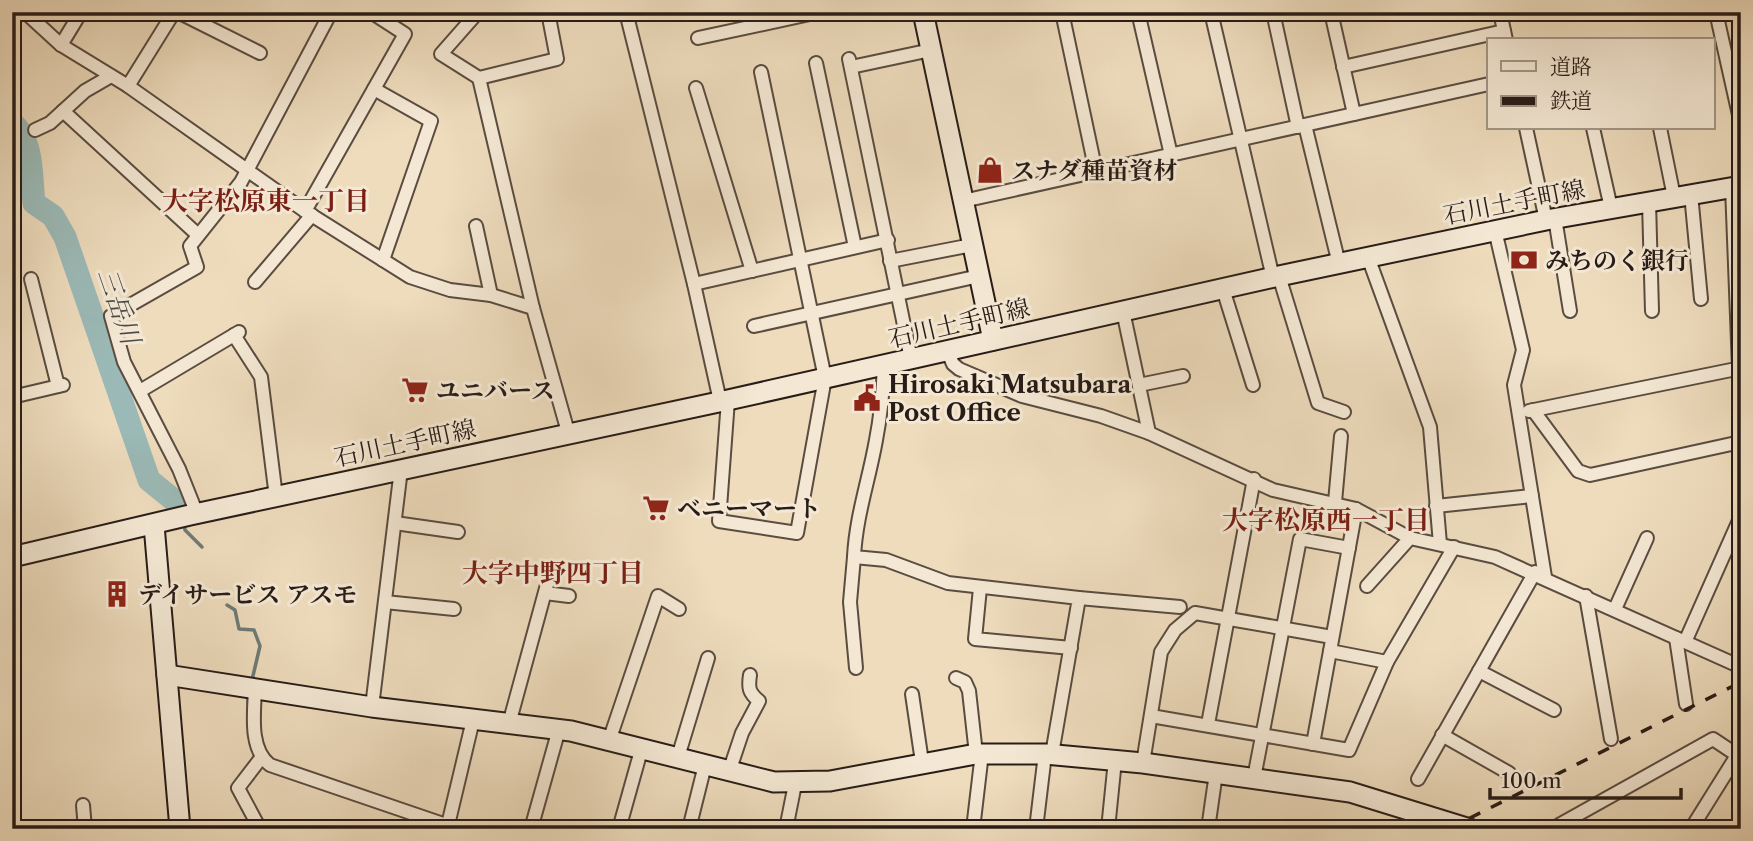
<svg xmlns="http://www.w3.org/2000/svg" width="1753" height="841" font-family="'Libre Caslon Text','Noto Serif JP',serif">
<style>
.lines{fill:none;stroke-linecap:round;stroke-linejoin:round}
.stream{stroke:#6d7b77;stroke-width:3.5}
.river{stroke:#9bbab7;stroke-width:23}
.street-casing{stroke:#5a4c40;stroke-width:16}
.secondary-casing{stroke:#281c17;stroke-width:23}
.street{stroke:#f4e8d4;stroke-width:12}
.secondary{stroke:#f4e8d4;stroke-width:19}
.rail{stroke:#281c17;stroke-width:3.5;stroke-dasharray:12 12;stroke-linecap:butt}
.labels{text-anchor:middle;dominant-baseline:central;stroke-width:6;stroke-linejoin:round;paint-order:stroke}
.poi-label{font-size:24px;font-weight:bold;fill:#281c17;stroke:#f4e8d4;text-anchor:start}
.street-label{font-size:24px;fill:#281c17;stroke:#f4e8d4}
.neighbourhood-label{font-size:26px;font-weight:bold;fill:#7a1f14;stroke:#f4e8d4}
.water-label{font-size:26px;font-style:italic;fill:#4a4b47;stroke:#f4e8d4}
</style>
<rect width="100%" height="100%" fill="#eedcbd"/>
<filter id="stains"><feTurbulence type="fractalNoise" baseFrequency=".00286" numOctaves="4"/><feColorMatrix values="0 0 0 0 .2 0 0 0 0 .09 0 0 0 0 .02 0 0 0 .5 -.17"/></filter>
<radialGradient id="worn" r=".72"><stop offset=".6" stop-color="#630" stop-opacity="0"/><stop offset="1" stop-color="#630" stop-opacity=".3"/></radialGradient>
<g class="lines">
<g class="stream">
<path d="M184 521 185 530 202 547"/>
<path d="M227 605 235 610 239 629 254 630 260 646 252 680"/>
<path d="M248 698 250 740"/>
</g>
<path class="river" d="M12 123C34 140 31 178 34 203L53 216 65 237 149 480 181 506"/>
<defs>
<g id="street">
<path d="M25 12 61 45 128 86 305 211 410 277 450 290 491 295 533 308 568 432"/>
<path d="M178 12 260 53"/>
<path d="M478 12 441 54 479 78 557 59 548 12"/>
<path d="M626 12 694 284 720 401"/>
<path d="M1062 12 1096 172"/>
<path d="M1138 12 1171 155"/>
<path d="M1211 12 1273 278"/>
<path d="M1273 12 1298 127"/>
<path d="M1331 12 1354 114"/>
<path d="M1500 12 1506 40"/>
<path d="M1716 12 1741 124"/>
<path d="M698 38 819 12"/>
<path d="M61 45 81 12"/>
<path d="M849 59 911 359"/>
<path d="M816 63 855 247"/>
<path d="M851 67 931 50"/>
<path d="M1343 67 1504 31"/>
<path d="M479 78 533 308"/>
<path d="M128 86 174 12"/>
<path d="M696 88 752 271"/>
<path d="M374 89 431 121 383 260"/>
<path d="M63 111 198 235"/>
<path d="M1305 125 1339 264"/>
<path d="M1526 128 1546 220"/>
<path d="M1593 128 1611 208"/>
<path d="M1660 128 1674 197"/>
<path d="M35 130 50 123 85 91 111 76"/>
<path d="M1732 187 1739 368"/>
<path d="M1691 194 1701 299"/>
<path d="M963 201 1489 84"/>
<path d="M1649 202 1652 311"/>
<path d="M305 211 405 34 374 14"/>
<path d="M1555 218 1570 311"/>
<path d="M476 226 491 295"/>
<path d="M1495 230 1523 350 1514 385 1545 577"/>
<path d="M1368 257 1430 427 1440 544"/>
<path d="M890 261 972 245"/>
<path d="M1279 276 1318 403 1344 412"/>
<path d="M31 279 58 386"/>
<path d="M255 282 312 215"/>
<path d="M694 284 888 240"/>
<path d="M1223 289 1253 385"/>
<path d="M1123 311 1149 433"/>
<path d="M754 326 979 276"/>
<path d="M234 335 261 377 276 497"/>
<path d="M947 350 953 364 959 369 1022 396 1101 416 1149 433 1273 490 1356 509 1410 538 1495 557 1741 667"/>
<path d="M884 364C883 390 881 415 876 440 869 480 856 516 854 557L886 560 948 583 1079 598 1052 754"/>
<path d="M1139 385 1183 376"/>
<path d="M140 391 239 332"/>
<path d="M12 397 63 385"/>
<path d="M728 400 719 521 797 533 825 378 761 72"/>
<path d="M1533 410 1578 471 1590 475 1736 443 1741 446"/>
<path d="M1529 411 1741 368"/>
<path d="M1335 502 1341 436"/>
<path d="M1436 506 1532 496"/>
<path d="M197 514 179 469 124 362 111 316 197 267 190 246 241 182 331 12"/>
<path d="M395 523 458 532"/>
<path d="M854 557 850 602 856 668"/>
<path d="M1367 586 1410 538"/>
<path d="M980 588 975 639 1071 648"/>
<path d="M545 593 569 596"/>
<path d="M1586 596 1611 739"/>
<path d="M1079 598 1180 607"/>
<path d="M385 602 454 609"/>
<path d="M1615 609 1647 538"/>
<path d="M1676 638 1686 704"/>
<path d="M1685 642 1741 516"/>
<path d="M1330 651 1387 662"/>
<path d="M1479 671 1554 710"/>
<path d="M956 678 965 682 969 691 976 754"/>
<path d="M255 689C254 714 249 749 270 765L449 826"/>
<path d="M912 694 922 762"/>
<path d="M372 707 401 469"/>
<path d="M1151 716 1349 750 1387 662 1454 547"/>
<path d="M509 724 551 570"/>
<path d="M1208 724 1254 479"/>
<path d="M1442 735 1509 773"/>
<path d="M609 741 658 596 679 609"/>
<path d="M1313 744 1356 509"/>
<path d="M678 757 708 658"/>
<path d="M1143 763 1161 652 1175 630 1195 613 1332 637"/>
<path d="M729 772 742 733 759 701C749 693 748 688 750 675"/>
<path d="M1254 778 1300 539 1349 548"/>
<path d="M1418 779 1535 572"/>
<path d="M83 805 85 829"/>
<path d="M260 829 238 788 261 758"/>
<path d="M447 829 473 720"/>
<path d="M531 829 559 729"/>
<path d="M619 829 642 747"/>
<path d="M689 829 705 765"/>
<path d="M786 829 795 784"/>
<path d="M973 829 982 753"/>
<path d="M1036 829 1045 754"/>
<path d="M1108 829 1115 760"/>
<path d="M1208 829 1216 773"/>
<path d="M1558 829 1559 825 1713 739 1737 755"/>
<path d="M1691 829 1741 749"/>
</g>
<g id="secondary">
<path d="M923 12 993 340"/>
<path d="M154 525 180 829"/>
<path d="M12 557 190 515 728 400 1279 276 1546 220 1741 186"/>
<path d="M167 675 372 707 571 731 774 782 830 781 976 754H1045L1143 763 1350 792 1470 829"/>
</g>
</defs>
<use href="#street" class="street-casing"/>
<use href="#secondary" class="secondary-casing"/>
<use href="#street" class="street"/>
<use href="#secondary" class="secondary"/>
<path class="rail" d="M1448 829 1741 682"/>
</g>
<defs>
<symbol id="shop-bare" viewBox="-9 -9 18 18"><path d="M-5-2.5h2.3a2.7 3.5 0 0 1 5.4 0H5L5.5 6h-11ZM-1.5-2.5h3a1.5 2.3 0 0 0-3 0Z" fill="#8f2418" stroke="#f4e8d4" stroke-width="2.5" paint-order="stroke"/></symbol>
<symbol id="bank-bare" viewBox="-9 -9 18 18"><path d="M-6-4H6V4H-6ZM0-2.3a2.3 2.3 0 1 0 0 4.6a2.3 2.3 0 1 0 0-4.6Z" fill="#8f2418" stroke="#f4e8d4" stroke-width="2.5" paint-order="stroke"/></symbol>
<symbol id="supermarket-bare" viewBox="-9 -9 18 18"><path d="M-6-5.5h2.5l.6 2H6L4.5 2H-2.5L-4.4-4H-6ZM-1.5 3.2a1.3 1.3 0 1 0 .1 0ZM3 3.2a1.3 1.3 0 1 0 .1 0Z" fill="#8f2418" stroke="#f4e8d4" stroke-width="2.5" paint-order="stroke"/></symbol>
<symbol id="civic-bare" viewBox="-9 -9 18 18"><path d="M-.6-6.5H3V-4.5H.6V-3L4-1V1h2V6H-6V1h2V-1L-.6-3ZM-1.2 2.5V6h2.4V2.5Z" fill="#8f2418" stroke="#f4e8d4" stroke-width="2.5" paint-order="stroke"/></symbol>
<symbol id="building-bare" viewBox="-9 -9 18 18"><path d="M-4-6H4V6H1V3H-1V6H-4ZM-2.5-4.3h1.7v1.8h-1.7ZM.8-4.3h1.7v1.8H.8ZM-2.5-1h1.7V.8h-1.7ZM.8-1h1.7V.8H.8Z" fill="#8f2418" stroke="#f4e8d4" stroke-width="2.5" paint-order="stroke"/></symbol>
</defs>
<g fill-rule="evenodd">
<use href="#shop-bare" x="971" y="151" width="38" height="38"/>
<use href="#bank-bare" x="1505" y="241" width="38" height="38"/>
<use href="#supermarket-bare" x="396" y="371" width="38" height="38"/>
<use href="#civic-bare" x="848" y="379" width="38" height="38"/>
<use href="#supermarket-bare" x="637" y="489" width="38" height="38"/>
<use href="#building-bare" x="98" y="575" width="38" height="38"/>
</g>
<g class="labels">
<g class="poi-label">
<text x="1011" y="170">スナダ種苗資材</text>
<text x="1545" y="260">みちのく銀行</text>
<text x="888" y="384">Hirosaki Matsubara<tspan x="888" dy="28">Post Office</tspan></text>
<text x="436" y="390">ユニバース</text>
<text x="677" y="508">ベニーマート</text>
<text x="138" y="594">デイサービス アスモ</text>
</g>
<g class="street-label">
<text transform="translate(1514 202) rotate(-11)">石川土手町線</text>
<text transform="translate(959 323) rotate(-13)">石川土手町線</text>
<text transform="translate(405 443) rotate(-12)">石川土手町線</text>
</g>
<g class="neighbourhood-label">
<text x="266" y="201">大字松原東一丁目</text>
<text x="1326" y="520">大字松原西一丁目</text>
<text x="553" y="573">大字中野四丁目</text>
</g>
<g class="water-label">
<text transform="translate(119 306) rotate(71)">三岳川</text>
</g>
</g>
<rect width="1753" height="841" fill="none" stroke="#eedcbd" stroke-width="42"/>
<rect x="14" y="14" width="1725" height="813" fill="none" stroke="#281c17" stroke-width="3.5"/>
<rect x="21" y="21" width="1711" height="799" fill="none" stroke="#281c17" stroke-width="2"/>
<rect x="1487" y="38" width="228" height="91" fill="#f4e8d4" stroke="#a29688" stroke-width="2"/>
<rect x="1501" y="61" width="35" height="10" fill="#f4e8d4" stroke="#a29688" stroke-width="2"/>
<text x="1550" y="74" font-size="21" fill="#281c17">道路</text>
<rect x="1501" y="96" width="35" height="10" fill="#281c17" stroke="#a29688" stroke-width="2"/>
<text x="1550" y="108" font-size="21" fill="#281c17">鉄道</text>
<path d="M1490 788v10h191v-10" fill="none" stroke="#281c17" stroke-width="3.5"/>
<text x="1501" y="788" font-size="21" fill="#281c17" stroke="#f4e8d4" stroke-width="5" paint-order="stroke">100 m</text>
<rect width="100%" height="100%" filter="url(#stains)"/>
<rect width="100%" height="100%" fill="url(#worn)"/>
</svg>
